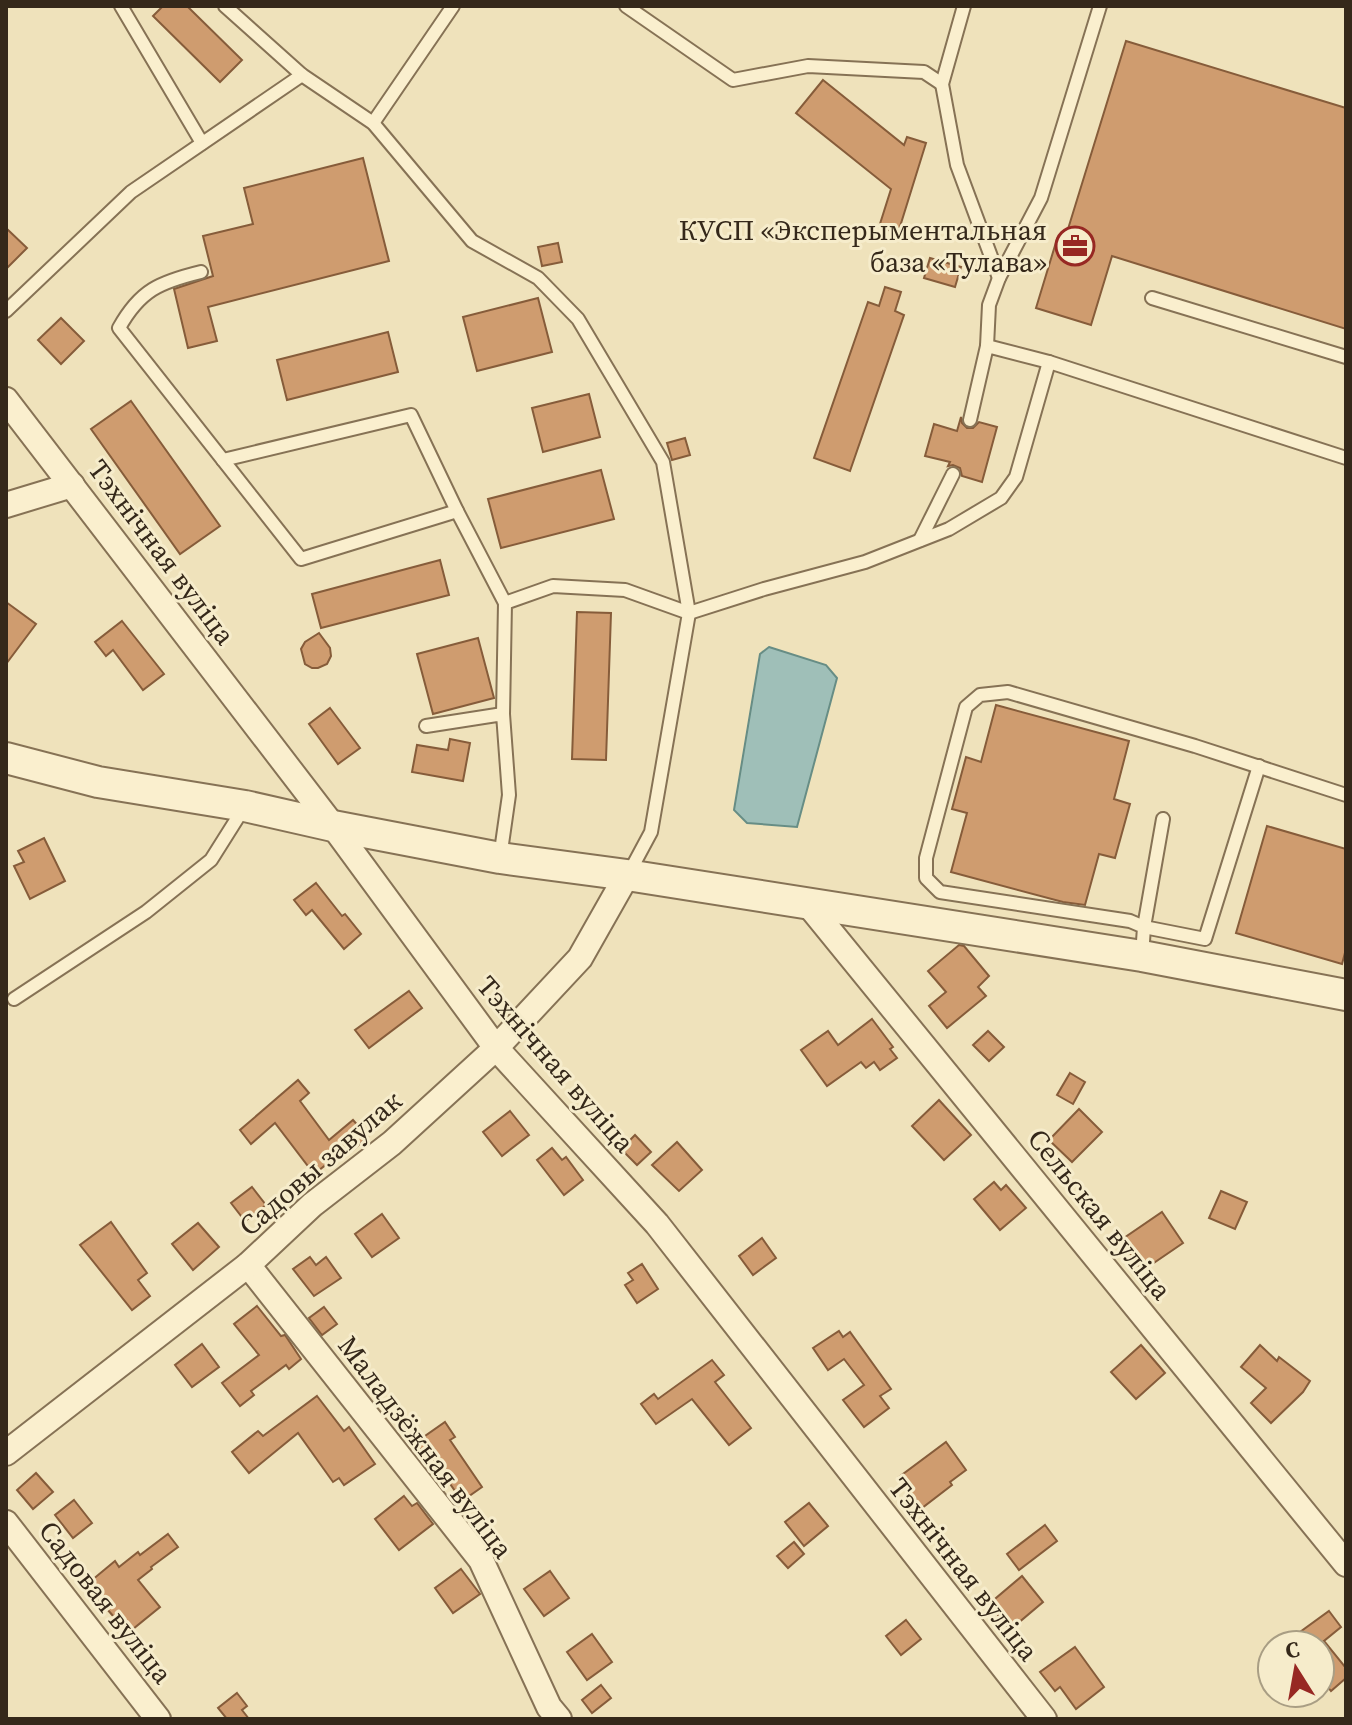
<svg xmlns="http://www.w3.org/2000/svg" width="1352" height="1725" font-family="'Source Serif 4',serif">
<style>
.water{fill:#9fbfb8;stroke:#678d85;stroke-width:2}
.building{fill:#cf9c6f;stroke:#865c3a;stroke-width:2}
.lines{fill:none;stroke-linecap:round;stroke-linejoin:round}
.service-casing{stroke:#867255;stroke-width:16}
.minor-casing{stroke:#867255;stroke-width:28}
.tertiary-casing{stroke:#867255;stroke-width:34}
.service{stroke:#faefce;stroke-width:12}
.minor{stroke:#faefce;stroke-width:24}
.tertiary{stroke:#faefce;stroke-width:30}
.labels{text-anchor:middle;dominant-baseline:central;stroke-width:6;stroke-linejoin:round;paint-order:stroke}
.poi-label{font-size:28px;fill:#35281a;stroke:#f6eccb;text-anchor:end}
.street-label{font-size:28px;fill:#35281a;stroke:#f6eccb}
</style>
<rect width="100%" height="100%" fill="#efe2bb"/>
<path class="water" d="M769 647 826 665 837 678 797 827 747 823 734 810 760 654Z"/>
<g class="building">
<path d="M163 6H187L242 60 220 82 153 16Z"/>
<path d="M1126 41 1346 108V329L1112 256 1091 325 1036 308 1057 239 1064 242Z"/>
<path d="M823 80 904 145 907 137 926 143 898 233 879 227 891 189 796 113Z"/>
<path d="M363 158 389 261 208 307 217 341 188 348 174 289 213 276 203 236 253 224 244 188Z"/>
<path d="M6 228 27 248 6 269Z"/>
<path d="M558 243 562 262 542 266 538 247Z"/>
<path d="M930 258 961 267 955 287 924 278Z"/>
<path d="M885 287 901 292 895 311 904 315 850 471 814 458 868 302 879 306Z"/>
<path d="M538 298 552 352 477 371 463 317Z"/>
<path d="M61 318 84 341 61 364 38 340Z"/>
<path d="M388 332 398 372 287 400 277 360Z"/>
<path d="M589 394 600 437 543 452 532 408Z"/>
<path d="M131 401 220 526 180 554 91 429Z"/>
<path d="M961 417 962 423 967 428H973L979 422 997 427 982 482 962 476 960 468 953 465 948 466 950 462 925 456 934 424 957 431Z"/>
<path d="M685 438 690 455 672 460 667 443Z"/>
<path d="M601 470 614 519 501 548 488 499Z"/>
<path d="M440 560 449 595 321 628 312 594Z"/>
<path d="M6 602 36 624 6 664Z"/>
<path d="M577 612 611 613 606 760 572 759Z"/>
<path d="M122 621 164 674 143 690 113 650 106 656 95 642Z"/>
<path d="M319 633 330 648 331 656 327 664 318 668H312L305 664 301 649 305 642Z"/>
<path d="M478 638 494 698 433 714 417 654Z"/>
<path d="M996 705 1129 741 1114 799 1130 804 1115 858 1099 854 1085 905 1063 902 951 872 967 813 952 809 966 757 981 762Z"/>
<path d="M330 708 360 748 338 764 309 724Z"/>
<path d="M450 739 470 743 463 781 412 772 417 745 448 750Z"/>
<path d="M1267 826 1346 849V949L1342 964 1236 933Z"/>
<path d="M44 838 65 881 30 899 14 866 24 862 18 851Z"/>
<path d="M316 883 342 916 345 914 361 934 344 949 312 910 306 915 294 900Z"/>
<path d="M959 945 964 946 989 976 978 987 986 996 947 1028 929 1006 946 992 928 971Z"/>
<path d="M409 991 422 1008 369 1048 355 1030Z"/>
<path d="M872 1019 893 1047 890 1049 897 1058 880 1070 874 1062 866 1068 861 1062 827 1086 801 1050 828 1031 838 1045Z"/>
<path d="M988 1031 1004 1047 989 1061 973 1045Z"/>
<path d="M1070 1073 1085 1082 1073 1104 1057 1095Z"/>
<path d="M298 1080 309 1093 300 1101 329 1140 353 1120 368 1137 353 1150 350 1146 314 1174 275 1123 251 1144 240 1130Z"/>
<path d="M939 1100 971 1135 944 1160 912 1126Z"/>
<path d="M1079 1109 1102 1132 1072 1162 1049 1140Z"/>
<path d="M510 1111 529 1135 502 1156 483 1132Z"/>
<path d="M635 1135 651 1152 637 1165 621 1149Z"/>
<path d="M677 1142 702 1170 679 1191 652 1165Z"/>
<path d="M552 1148 562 1160 566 1157 583 1180 564 1195 537 1160Z"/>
<path d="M994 1182 1001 1190 1006 1185 1026 1208 1000 1230 974 1199Z"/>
<path d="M252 1187 266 1205 245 1221 231 1203Z"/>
<path d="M1221 1191 1247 1202 1235 1229 1209 1218Z"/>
<path d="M1162 1212 1183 1243 1142 1271 1121 1240Z"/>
<path d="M382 1214 399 1238 372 1257 355 1234Z"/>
<path d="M111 1222 147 1273 138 1280 150 1296 132 1310 80 1245Z"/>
<path d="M198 1223 219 1247 193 1270 172 1244Z"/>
<path d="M762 1238 776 1258 753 1275 739 1256Z"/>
<path d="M310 1257 316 1265 326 1257 341 1278 314 1296 293 1269Z"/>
<path d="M642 1264 658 1289 637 1303 625 1285 633 1280 628 1273Z"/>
<path d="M257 1306 281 1336 285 1335 301 1359 289 1369 286 1365 251 1391 254 1395 240 1406 222 1383 259 1355 234 1324Z"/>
<path d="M324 1307 337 1324 322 1335 309 1318Z"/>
<path d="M839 1331 843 1337 850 1332 891 1389 880 1396 889 1408 864 1427 843 1400 864 1385 844 1359 828 1370 813 1348Z"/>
<path d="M202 1344 219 1367 192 1387 175 1365Z"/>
<path d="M1141 1345 1165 1373 1136 1399 1111 1372Z"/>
<path d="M1260 1345 1277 1361 1279 1357 1310 1381 1303 1392 1271 1423 1251 1403 1266 1388 1241 1367Z"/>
<path d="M712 1360 724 1375 715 1382 751 1428 729 1445 692 1399 656 1424 641 1404 654 1394 658 1399Z"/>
<path d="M317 1396 344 1431 349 1427 375 1464 344 1485 339 1478 333 1482 298 1433 249 1473 232 1452 258 1431 263 1436Z"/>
<path d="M445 1422 455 1437 450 1440 482 1487 462 1501 430 1455 426 1457 415 1443Z"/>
<path d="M946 1442 966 1470 950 1482 952 1485 922 1508 899 1477Z"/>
<path d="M36 1473 53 1492 33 1509 17 1490Z"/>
<path d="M404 1496 412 1506 417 1503 433 1524 399 1550 375 1519Z"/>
<path d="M74 1500 92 1523 73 1538 55 1515Z"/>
<path d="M809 1503 828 1526 804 1546 785 1522Z"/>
<path d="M1045 1525 1057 1541 1019 1570 1007 1554Z"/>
<path d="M168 1534 178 1547 151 1567 152 1569 138 1580 160 1607 128 1633 86 1585 115 1561 119 1567 138 1552 140 1555Z"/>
<path d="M794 1542 804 1554 788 1568 777 1556Z"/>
<path d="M461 1569 480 1594 453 1613 435 1588Z"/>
<path d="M550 1571 569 1598 544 1616 524 1589Z"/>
<path d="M1022 1576 1043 1602 1010 1630 989 1604Z"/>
<path d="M1329 1611 1341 1627 1324 1641 1346 1668V1678L1331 1691 1320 1677V1643L1282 1645Z"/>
<path d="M906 1620 921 1639 901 1655 886 1636Z"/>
<path d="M592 1634 612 1662 587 1680 567 1652Z"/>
<path d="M1075 1647 1104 1687 1076 1709 1060 1687 1055 1691 1040 1672Z"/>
<path d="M601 1685 611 1698 592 1713 582 1700Z"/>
<path d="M237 1693 247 1706 242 1710 249 1719H227L218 1708Z"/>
</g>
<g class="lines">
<defs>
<g id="service">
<path d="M121 6 202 143"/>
<path d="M225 6 302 75 373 123 472 241 538 278 578 319 663 462 689 613 651 832 629 873"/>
<path d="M626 6 733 80 808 66 924 72 942 84"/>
<path d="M964 6 942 84 957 165 999 278"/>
<path d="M373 123 453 6"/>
<path d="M201 272C160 282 140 290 119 328L301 559 457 511 505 603"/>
<path d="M1152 298 1346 357"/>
<path d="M6 311 131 192 302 75"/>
<path d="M987 346 989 305 999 278 1041 198 1100 6"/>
<path d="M970 420 987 346 1049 362"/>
<path d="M223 460 411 415 457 511"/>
<path d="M920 540 953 474"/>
<path d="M503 714 505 603 553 586 625 590 689 613 764 589 865 562 949 529 1001 498 1016 477 1049 362 1346 458"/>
<path d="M426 726 503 714 509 795 500 858"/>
<path d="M1163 819 1144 927 1205 939 1259 766"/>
<path d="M1142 956 1144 927 1130 921 940 892 926 878V858L966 707 980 695 1008 692 1195 746 1346 795"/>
<path d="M14 999 146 912 211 860 245 806"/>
</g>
<g id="minor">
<path d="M6 400 333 826 496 1048 657 1224 1044 1719"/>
<path d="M6 505 72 485"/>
<path d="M807 903 1346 1564"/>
<path d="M248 1265 481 1560 549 1707 559 1719"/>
<path d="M6 1453 248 1265 312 1205 392 1143 496 1048 580 958 627 875"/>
<path d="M6 1523 158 1719"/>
</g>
<path id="tertiary" d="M6 758 98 782 245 806 333 826 500 858 627 875 1142 956 1346 995"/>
</defs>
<use href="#service" class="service-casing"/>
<use href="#minor" class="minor-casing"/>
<use href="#tertiary" class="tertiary-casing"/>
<use href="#service" class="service"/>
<use href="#minor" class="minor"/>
<use href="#tertiary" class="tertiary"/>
</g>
<defs>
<symbol id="office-ring" viewBox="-11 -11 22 22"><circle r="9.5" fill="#f6eccb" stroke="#972823" stroke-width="1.5"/><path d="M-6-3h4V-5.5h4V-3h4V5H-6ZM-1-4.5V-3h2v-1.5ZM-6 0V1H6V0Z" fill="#972823"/></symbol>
</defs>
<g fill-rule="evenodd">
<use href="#office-ring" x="1053" y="224" width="44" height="44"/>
</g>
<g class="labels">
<g class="poi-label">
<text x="1047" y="230">КУСП «Эксперыментальная<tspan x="1047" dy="32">база «Тулава»</tspan></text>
</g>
<g class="street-label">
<text transform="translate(162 552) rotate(53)">Тэхнічная вуліца</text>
<text transform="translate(556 1064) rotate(49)">Тэхнічная вуліца</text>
<text transform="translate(320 1163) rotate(-41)">Садовы завулак</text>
<text transform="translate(1100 1214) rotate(51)">Сельская вуліца</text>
<text transform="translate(426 1447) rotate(53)">Маладзёжная вуліца</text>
<text transform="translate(964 1569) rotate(52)">Тэхнічная вуліца</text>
<text transform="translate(106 1602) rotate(52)">Садовая вуліца</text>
</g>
</g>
<rect width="1352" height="1725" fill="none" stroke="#35281a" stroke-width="16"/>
<g transform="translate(1296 1669) rotate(349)"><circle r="38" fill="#f6eccb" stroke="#a99e84" stroke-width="2"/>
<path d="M0-6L14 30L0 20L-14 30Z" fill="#972823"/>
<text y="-12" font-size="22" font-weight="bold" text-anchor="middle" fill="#35281a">С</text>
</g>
</svg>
